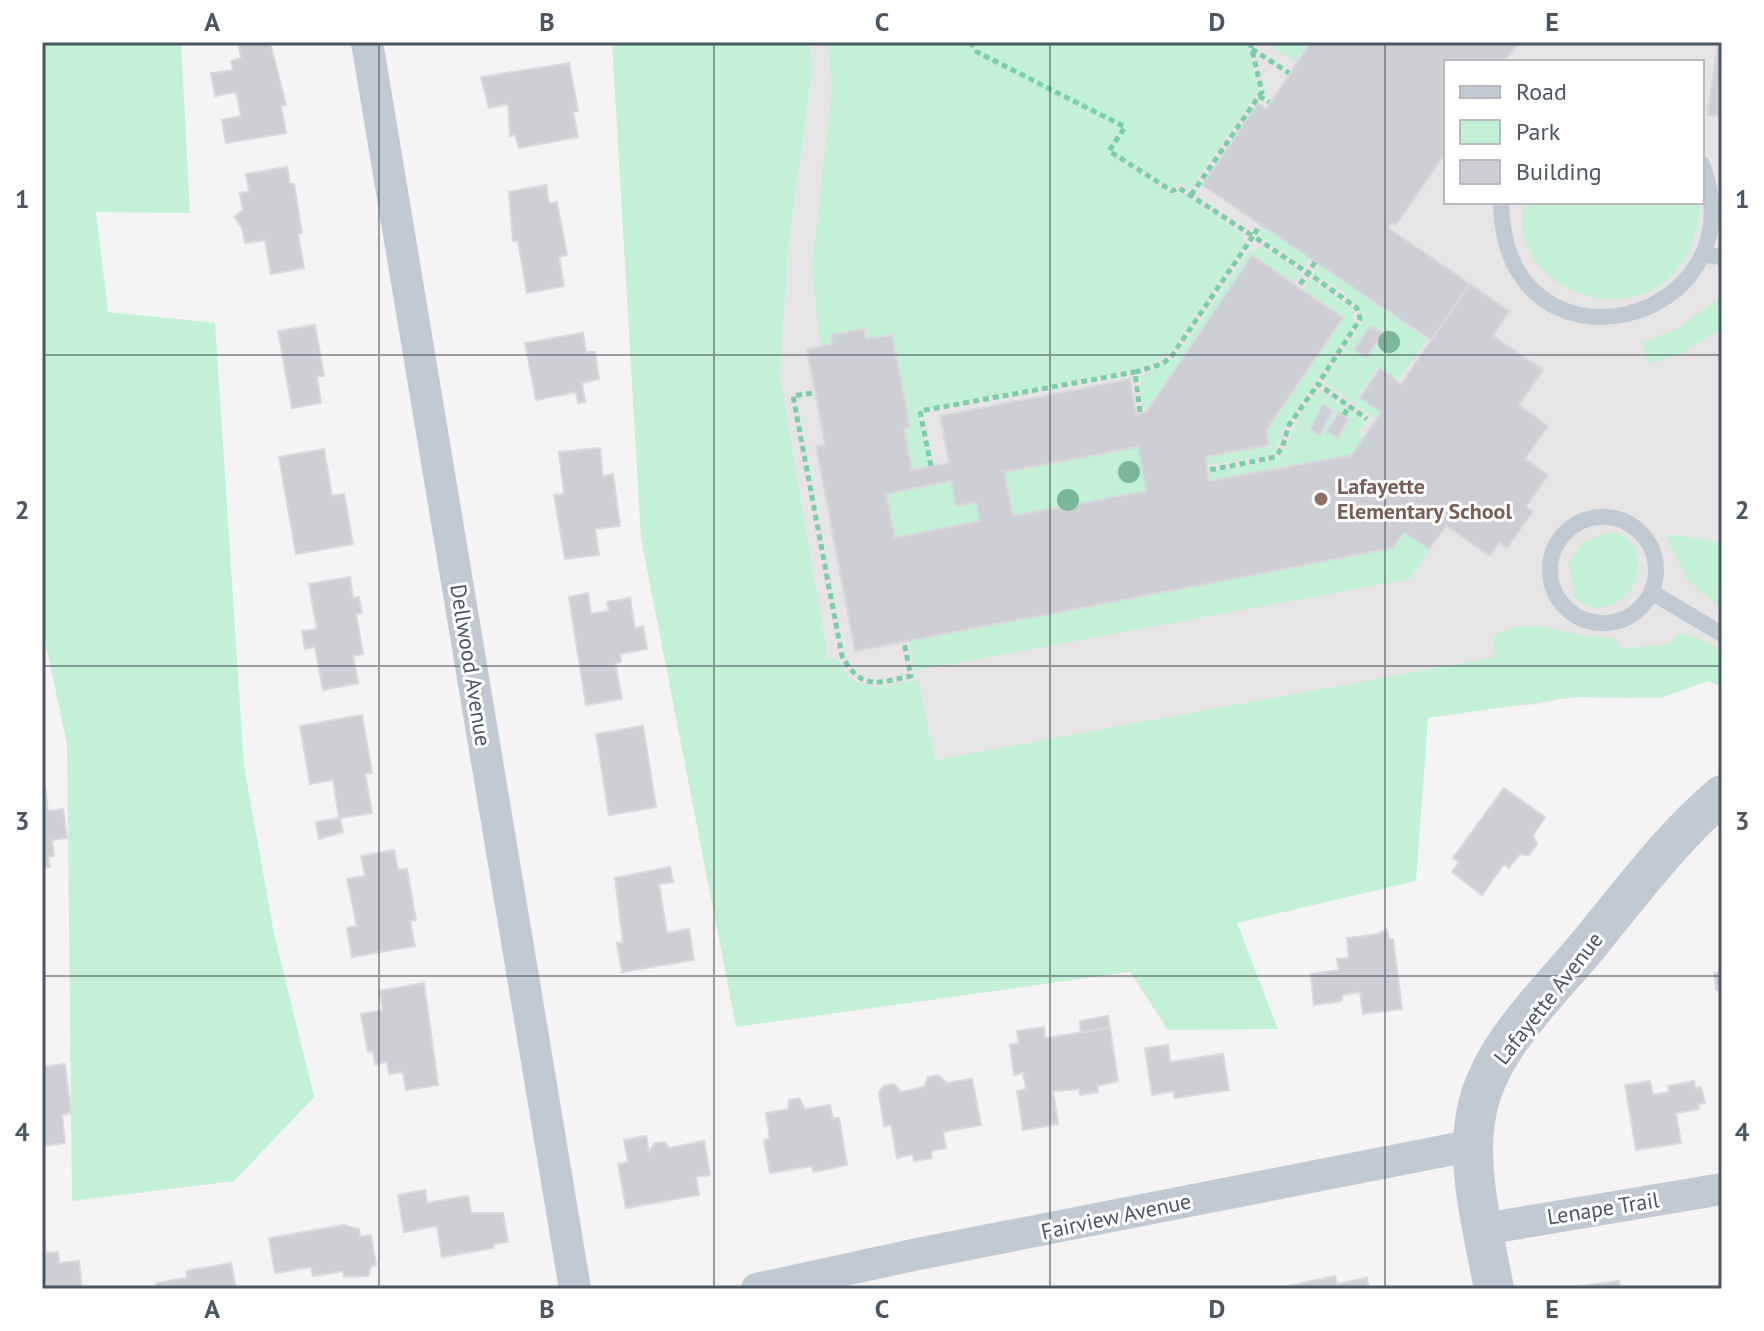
<svg xmlns="http://www.w3.org/2000/svg" width="1764" height="1331" font-family="'PT Sans',sans-serif">
<style>
.education{fill:#e6e4e5;fill-rule:evenodd}
.green{fill:#c3f1d5}
.building{fill:#cdcfd5;stroke:#d7d9de;stroke-width:2;fill-rule:evenodd}
.lines{fill:none;stroke-linecap:round;stroke-linejoin:round}
.path{stroke:#7ad0a6;stroke-width:5;stroke-dasharray:6 4;stroke-linecap:butt}
.service{stroke:#c1cad2;stroke-width:16}
.minor{stroke:#c1cad2;stroke-width:32}
.tertiary{stroke:#c1cad2;stroke-width:40}
.tree{fill:#7bb799}
.grid{fill:none;stroke:#4a5661;stroke-width:2;stroke-opacity:0.55}
.education-dot{fill:#8d6e63;stroke:#fff;stroke-width:3}
.labels{text-anchor:middle;dominant-baseline:central;stroke-width:6;stroke-linejoin:round;paint-order:stroke}
.education-label{font-size:22px;font-weight:bold;fill:#785e54;stroke:#fff;text-anchor:start}
.street-label{font-size:22px;fill:#4a5661;stroke:#fff}
.neatline{fill:none;stroke:#4a5661;stroke-width:3}
.grid-label{font-size:26px;text-anchor:middle;font-weight:bold;fill:#4a5661}
</style>
<rect width="100%" height="100%" fill="#f5f3f3"/>
<path class="education" d="M810 42H1722V687L1708 681 1660 698 1574 697 1529 705 1487 707 1043 782 850 756 818 614 780 377 788 249 812 75ZM1446 62H1702V202H1446Z"/>
<g class="green">
<path d="M42 42H181L190 213 96 212 108 312 215 323 244 766 274 934 314 1097 234 1181 72 1201 67 744 42 627Z"/>
<path d="M612 42H810L812 74 788 249 780 377 828 659H838C851 697 887 686 918 680L935 760 1495 657 1494 636C1534 611 1570 641 1612 637L1621 649 1668 644 1679 633 1698 638 1722 652V687L1708 681 1660 698 1574 697 1428 718 1416 881 1237 923 1278 1029 1168 1030 1130 972 736 1027 641 538Z"/>
<path d="M828 42H1247L1259 90 1191 188 1179 184 1174 190 1109 152 1174 195 1180 192 1242 233 1244 246 1172 351 1152 364 1126 371 918 411 935 484 951 481 956 505 976 502 980 521 895 538 887 496 835 505 812 266 832 89Z"/>
<path d="M1265 42H1309L1295 62Z"/>
<path d="M1524 202H1700C1691 354 1501 307 1524 202Z"/>
<path d="M1263 226 1310 258 1304 267 1260 236Z"/>
<path d="M1261 246 1301 272 1292 283 1252 256 1147 408H1143L1140 377 1175 358 1247 254Z"/>
<path d="M1320 265 1427 340 1398 380 1378 367 1357 396 1381 412 1376 419 1326 384 1325 379 1361 326C1367 300 1333 287 1314 273Z"/>
<path d="M1310 279 1354 309V326L1284 428 1274 455 1207 465 1205 457 1269 445 1266 430 1343 318 1303 290Z"/>
<path d="M1722 296V328L1682 353 1649 364 1642 343 1675 330Z"/>
<path d="M1322 391 1366 422 1357 434 1363 439 1352 455 1209 481 1208 473 1278 459C1294 442 1297 403 1322 391Z"/>
<path d="M1138 447 1146 491 1013 516 1004 472Z"/>
<path d="M1404 532 1429 549 1410 579 914 671 909 640 1393 548Z"/>
<path d="M1609 532C1655 537 1644 609 1592 608L1575 599 1568 564 1582 543Z"/>
<path d="M1665 534 1722 542V609L1688 581Z"/>
</g>
<g class="building">
<path d="M270 42 286 105 281 106 286 133 226 143 222 120 241 116 236 92 215 96 211 73 233 70 231 61 241 58 239 45Z"/>
<path d="M1311 42H1520L1503 62H1446V152L1396 225 1392 223 1388 228 1470 284 1431 340 1202 185 1258 103 1266 109Z"/>
<path d="M1718 42H1722V117L1707 115Z"/>
<path d="M569 63 578 111 573 112 578 137 519 148 515 135 510 136 508 104 489 108 481 77Z"/>
<path d="M287 167 290 184H294L302 233 298 234 304 268 271 274 265 240 245 243 242 228 234 217 243 210 240 193 249 192 246 174Z"/>
<path d="M546 185 549 203 557 202 567 255 559 257 564 286 527 293 518 241H513L509 192Z"/>
<path d="M1252 255 1343 318 1266 430 1269 445 1205 457 1209 481 1352 455 1381 412 1360 398 1380 368 1401 384 1470 284 1509 311 1493 336 1543 370 1519 405 1548 426 1525 459 1548 475 1526 507 1533 511 1507 548 1499 542 1490 556 1446 526 1429 549 1404 532 1393 548 855 651 816 446 825 445 807 349 832 344 831 335 864 329 866 339 892 335 910 427 904 429 912 470 949 463 940 416 1130 379 1136 414 1146 412ZM1138 447 1146 491 1013 516 1004 472ZM951 481 956 506 976 502 980 521 895 538 886 494Z"/>
<path d="M315 325 324 376H317L321 403 292 408 278 331Z"/>
<path d="M1370 326 1383 333 1366 358 1354 350Z"/>
<path d="M583 333 586 352H595L599 379 582 383 585 402 578 403 576 392 536 400 525 343Z"/>
<path d="M1323 404 1333 410 1320 435 1310 429Z"/>
<path d="M1338 412 1349 418 1338 438 1327 432Z"/>
<path d="M600 448 603 476 613 474 620 526 595 529 599 555 565 559 554 495 564 494 559 452Z"/>
<path d="M324 449 332 496 344 494 353 544 296 554 279 457Z"/>
<path d="M350 577 353 598 359 597 362 613 356 614 363 654 353 656 358 683 323 690 315 647 305 649 302 631 317 629 309 584Z"/>
<path d="M588 593 591 614 609 611 607 602 630 598 635 628 643 626 647 649 620 654 621 662 615 663 622 699 586 705 569 597Z"/>
<path d="M362 715 372 773 365 774 372 813 340 818 343 832 319 839 316 822 339 818 333 780 310 784 300 726Z"/>
<path d="M643 726 656 807 609 815 596 734Z"/>
<path d="M42 787H45L48 811 63 809 67 838 52 840 54 856 48 857 50 867 42 868Z"/>
<path d="M1504 788 1545 817 1533 835 1537 844 1529 855 1520 854 1509 868 1504 864 1482 895 1452 872 1459 862 1453 858Z"/>
<path d="M394 850 398 870 407 869 416 920 410 921 415 946 352 957 347 928 357 926 347 879 365 876 361 856Z"/>
<path d="M670 867 673 882 659 884 667 933 689 929 694 960 622 972 617 943 623 942 615 878Z"/>
<path d="M1387 929 1389 940 1393 939 1402 1009 1363 1014 1360 992 1342 995V1001L1314 1005 1311 974 1339 970 1337 959 1349 958 1347 938 1378 934Z"/>
<path d="M1722 972V990H1716L1714 973Z"/>
<path d="M424 983 438 1085 406 1090 403 1072 389 1074 387 1062 375 1064 373 1051 368 1052 361 1014 383 1010 379 991Z"/>
<path d="M1108 1016 1110 1028 1081 1032 1080 1021Z"/>
<path d="M1044 1027 1045 1038 1110 1028 1118 1081 1097 1086 1098 1092 1080 1095 1079 1089 1053 1091 1058 1124 1023 1130 1017 1091 1026 1089 1023 1073 1014 1075 1010 1045 1019 1043 1017 1031Z"/>
<path d="M1168 1045 1170 1062 1223 1054 1229 1090 1175 1098 1174 1091 1152 1095 1145 1048Z"/>
<path d="M65 1064 71 1113 62 1115 65 1143 42 1146V1067Z"/>
<path d="M938 1075 947 1083 972 1079 981 1125 943 1132 946 1148 931 1151 932 1158 914 1161 913 1154 897 1158 891 1125 884 1126 879 1093 883 1086 894 1084 901 1092 924 1087 928 1077Z"/>
<path d="M1650 1081 1653 1095 1669 1092 1668 1086 1694 1081 1695 1088 1701 1087 1705 1103 1698 1104 1699 1109 1676 1113 1681 1143 1636 1150 1625 1085Z"/>
<path d="M799 1098 805 1109 830 1105 833 1119 839 1118 847 1165 813 1172 812 1166 770 1173 764 1140 770 1139 766 1113 788 1109 789 1100Z"/>
<path d="M646 1136 649 1152 655 1143 664 1142 669 1148 704 1141 710 1175 696 1177 699 1195 626 1208 618 1164 628 1162 624 1140Z"/>
<path d="M425 1190 427 1203 468 1196 471 1213H503L508 1242 493 1244 494 1248 442 1257 437 1226 404 1232 398 1195Z"/>
<path d="M344 1225 359 1229 360 1237 371 1235 376 1265 371 1266 368 1276 344 1277 343 1271 313 1276 311 1267 275 1273 269 1238Z"/>
<path d="M44 1237 46 1253 58 1252 59 1263 79 1261 82 1289H42Z"/>
<path d="M231 1263 236 1289H157L156 1283 187 1278 186 1271Z"/>
<path d="M1335 1276 1337 1284 1367 1278 1369 1289H1275Z"/>
<path d="M1619 1281 1620 1289H1582L1581 1286Z"/>
</g>
<g class="lines">
<g class="path">
<path d="M970 42 977 52 1125 127 1109 151 1172 191 1179 188 1253 236 1260 225"/>
<path d="M1250 42 1262 92 1259 96"/>
<path d="M1252 49 1289 73"/>
<path d="M1191 195 1259 96 1269 102"/>
<path d="M1315 262 1308 273 1357 308 1360 319 1318 384 1367 419"/>
<path d="M812 393 793 396 842 656C861 691 878 683 911 676L904 643"/>
<path d="M1140 412 1135 372 1162 364 1171 357 1253 236 1308 273 1298 287"/>
<path d="M1344 415 1349 406"/>
<path d="M931 466 920 411 1135 372"/>
<path d="M1210 470 1275 457 1282 448 1289 425 1318 384"/>
</g>
<g class="service">
<path d="M1501 202C1503 390 1764 326 1702 164"/>
<path d="M1706 255 1722 257"/>
<circle cx="1603" cy="570" r="53"/>
<path d="M1651 592 1722 634"/>
</g>
<g class="minor">
<path d="M367 42 575 1289"/>
<path d="M1484 1229 1722 1189"/>
<path d="M757 1289 918 1254 1474 1145"/>
</g>
<path class="tertiary" d="M1494 1289C1484 1233 1466 1171 1476 1115 1487 1049 1548 994 1589 944 1631 893 1671 838 1722 795"/>
</g>
<g class="tree">
<circle cx="1389" cy="342" r="11"/>
<circle cx="1129" cy="472" r="11"/>
<circle cx="1068" cy="500" r="11"/>
</g>
<path class="grid" d="M379 42V1289M714 42V1289M1050 42V1289M1385 42V1289M42 355H1722M42 666H1722M42 976H1722"/>
<circle class="education-dot" cx="1321" cy="499" r="8"/>
<g class="labels">
<g class="education-label">
<text x="1337" y="486">Lafayette<tspan x="1337" dy="25">Elementary School</tspan></text>
</g>
<g class="street-label">
<text transform="translate(471 665) rotate(81)">Dellwood Avenue</text>
<text transform="translate(1548 998) rotate(-52)">Lafayette Avenue</text>
<text transform="translate(1603 1208) rotate(-9)">Lenape Trail</text>
<text transform="translate(1116 1216) rotate(-12)">Fairview Avenue</text>
</g>
</g>
<rect width="1764" height="1331" fill="none" stroke="#ffffff" stroke-width="88"/>
<rect x="1444" y="60" width="260" height="144" fill="#ffffff" stroke="#b7bbc0" stroke-width="2"/>
<rect x="1460" y="86" width="40" height="12" fill="#c1cad2" stroke="#b7bbc0" stroke-width="2"/>
<text x="1516" y="100" font-size="24" fill="#4a5661">Road</text>
<rect x="1460" y="120" width="40" height="24" fill="#c3f1d5" stroke="#b7bbc0" stroke-width="2"/>
<text x="1516" y="140" font-size="24" fill="#4a5661">Park</text>
<rect x="1460" y="160" width="40" height="24" fill="#cdcfd5" stroke="#b7bbc0" stroke-width="2"/>
<text x="1516" y="180" font-size="24" fill="#4a5661">Building</text>
<rect x="44" y="44" width="1676" height="1243" class="neatline"/>
<g class="grid-label">
<text x="212" y="31">A</text>
<text x="547" y="31">B</text>
<text x="882" y="31">C</text>
<text x="1217" y="31">D</text>
<text x="1552" y="31">E</text>
<text x="22" y="208">1</text>
<text x="1742" y="208">1</text>
<text x="22" y="519">2</text>
<text x="1742" y="519">2</text>
<text x="22" y="830">3</text>
<text x="1742" y="830">3</text>
<text x="22" y="1141">4</text>
<text x="1742" y="1141">4</text>
<text x="212" y="1318">A</text>
<text x="547" y="1318">B</text>
<text x="882" y="1318">C</text>
<text x="1217" y="1318">D</text>
<text x="1552" y="1318">E</text>
</g>
</svg>
